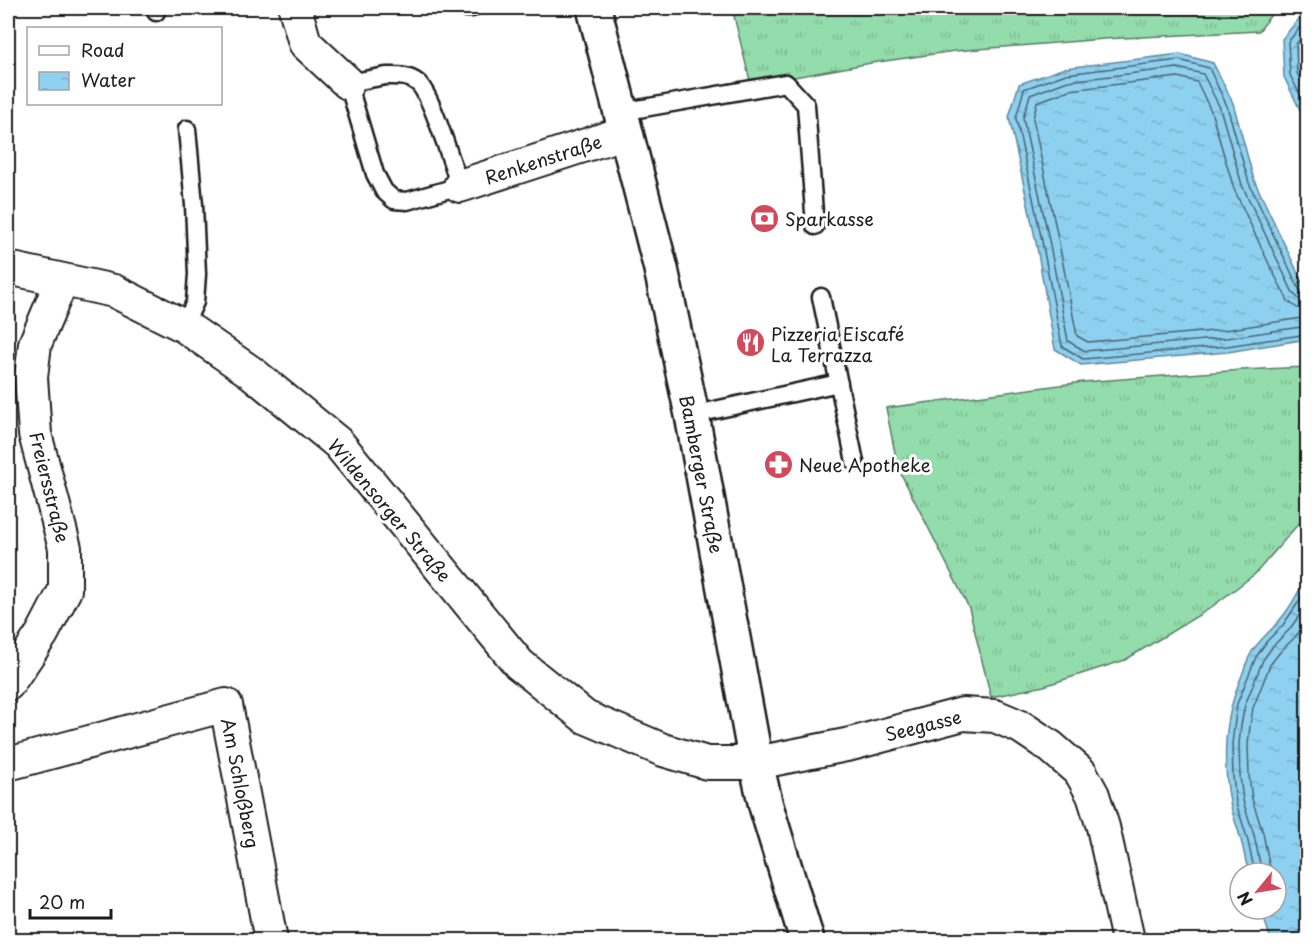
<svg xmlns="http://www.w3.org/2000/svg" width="1315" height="948" viewBox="0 0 1315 948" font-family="'Playpen Sans',sans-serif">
	<defs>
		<pattern id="grass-tufts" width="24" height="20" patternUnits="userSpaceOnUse" patternTransform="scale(1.5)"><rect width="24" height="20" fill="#93dcab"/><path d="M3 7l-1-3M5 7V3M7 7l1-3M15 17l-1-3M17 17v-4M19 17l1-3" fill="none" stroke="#7ebc93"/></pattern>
		<pattern id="water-ripples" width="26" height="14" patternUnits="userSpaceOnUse" patternTransform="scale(1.5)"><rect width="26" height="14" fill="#8ed0ef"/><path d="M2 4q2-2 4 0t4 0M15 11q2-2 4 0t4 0" fill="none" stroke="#7ab2cc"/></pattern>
	</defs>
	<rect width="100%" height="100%" fill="#fff"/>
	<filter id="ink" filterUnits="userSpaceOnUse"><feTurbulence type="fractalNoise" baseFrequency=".0167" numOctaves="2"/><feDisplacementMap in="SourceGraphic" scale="12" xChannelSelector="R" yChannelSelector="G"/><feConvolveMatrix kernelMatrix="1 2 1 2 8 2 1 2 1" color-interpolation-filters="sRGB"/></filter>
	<g filter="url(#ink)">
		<path fill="url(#grass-tufts)" stroke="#587c64" stroke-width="1.5" d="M732,8H1276L1259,31L1104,39L955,51L871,63L751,85Z
			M1307,367V514L1255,574L1209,609L1125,660L1044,686L991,697L969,608L898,468L886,408L1083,382L1242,370Z"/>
		<path fill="url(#water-ripples)" stroke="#60889b" stroke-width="1.5" d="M1307,9V124L1284,77L1282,39Z
			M1180,54L1213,63L1233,103L1254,180L1307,292V339L1228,352L1081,365L1055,349L1036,242L1009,117L1019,84L1065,68Z
			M1307,575V940H1271L1261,909H1276V873H1249C1245,861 1244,849 1240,837C1237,825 1232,814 1230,802C1222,757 1224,717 1242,675C1245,668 1247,660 1251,653C1258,641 1269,633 1278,622C1290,609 1299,591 1307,575Z"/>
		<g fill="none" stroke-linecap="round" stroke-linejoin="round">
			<path stroke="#4a6470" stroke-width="1.5" d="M1308,18L1288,42L1290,75L1308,110
				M1308,29L1296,44L1297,73L1308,94
				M1308,293L1303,292L1299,289L1249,183L1227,106L1209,68L1179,60L1066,74L1024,89L1016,118L1042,241L1062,346L1083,359L1227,346L1308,334
				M1308,300L1299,299L1293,293L1242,185L1220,108L1203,74L1178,68L1068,81L1030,95L1023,118L1049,240L1068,341L1085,351L1226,338L1308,326
				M1308,309L1297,308L1288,301L1269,264L1234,189L1211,111L1197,82L1178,77L1070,90L1037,102L1033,119L1058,238L1077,336L1088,342L1225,330L1308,317
				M1255,873L1247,837L1236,803L1233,776L1232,744L1237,704L1256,657L1267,641L1283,625L1308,588
				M1262,873L1254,835L1243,801L1240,776L1239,744L1241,725L1245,705L1263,660L1273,646L1289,630L1308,603
				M1271,873L1263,833L1252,799L1249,775L1248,745L1250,726L1253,708L1270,665L1280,652L1296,636L1308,620"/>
			<defs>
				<path id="service" d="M156,8V12
					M467,8H472
					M386,76C397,76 409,75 418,83C432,95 452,165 460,186L407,201L394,200L384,191L375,174L348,83Z
					M621,112L786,83L806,105L815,226
					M821,297L855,462
					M184,326L195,302L197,274L194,205L187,129
					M692,415L839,383"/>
				<path id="minor" d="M295,8L305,43L348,83
					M460,186L626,132
					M8,268L114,291L184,326L252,373L338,443L519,664L585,717L663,750L707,763H756L851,744L963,714L995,716L1021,727L1051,747L1081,773L1093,795L1103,827L1128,940
					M8,684L42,634L65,590V548L35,434L31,377L35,344L62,280
					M8,764L226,705L271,940"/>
				<path id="secondary" d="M594,8L661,269L692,415L756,763L766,806L807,940"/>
			</defs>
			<use href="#service" stroke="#1c1c1c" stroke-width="21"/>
			<use href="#minor" stroke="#1c1c1c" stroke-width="36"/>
			<use href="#secondary" stroke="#1c1c1c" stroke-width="38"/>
			<use href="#service" stroke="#fff" stroke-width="16"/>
			<use href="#minor" stroke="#fff" stroke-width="32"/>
			<use href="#secondary" stroke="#fff" stroke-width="33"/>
		</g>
	</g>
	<defs>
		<symbol id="bank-disc" viewBox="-11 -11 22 22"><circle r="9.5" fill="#d1495b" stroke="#fff"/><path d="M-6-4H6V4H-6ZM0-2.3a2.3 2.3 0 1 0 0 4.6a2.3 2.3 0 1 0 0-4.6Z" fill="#fff"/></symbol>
		<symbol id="restaurant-disc" viewBox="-11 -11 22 22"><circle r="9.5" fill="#d1495b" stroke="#fff"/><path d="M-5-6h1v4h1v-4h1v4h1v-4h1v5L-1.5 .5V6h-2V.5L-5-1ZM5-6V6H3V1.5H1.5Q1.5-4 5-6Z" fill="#fff"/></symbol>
		<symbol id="pharmacy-disc" viewBox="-11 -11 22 22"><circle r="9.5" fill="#d1495b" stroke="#fff"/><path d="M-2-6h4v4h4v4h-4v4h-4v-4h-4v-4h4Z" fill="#fff"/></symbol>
	</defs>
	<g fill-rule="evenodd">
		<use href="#bank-disc" x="748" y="202" width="33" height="33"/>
		<use href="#restaurant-disc" x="734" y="326" width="33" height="33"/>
		<use href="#pharmacy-disc" x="762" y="448" width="33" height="33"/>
	</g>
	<g text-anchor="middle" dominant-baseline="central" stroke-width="6" stroke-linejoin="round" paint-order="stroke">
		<g font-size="18" fill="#1c1c1c" stroke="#fff">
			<text transform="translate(543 159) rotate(-18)">Renkenstraße</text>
			<text transform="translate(702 474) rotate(79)">Bamberger Straße</text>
			<text transform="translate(50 487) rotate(76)">Freiersstraße</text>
			<text transform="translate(390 510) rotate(50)">Wildensorger Straße</text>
			<text transform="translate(923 725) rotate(-14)">Seegasse</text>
			<text transform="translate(241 783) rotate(79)">Am Schloßberg</text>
		</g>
		<g font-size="18" fill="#1c1c1c" stroke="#fff" text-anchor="start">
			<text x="785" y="218">Sparkasse</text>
			<text x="771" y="333">Pizzeria Eiscafé<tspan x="771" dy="21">La Terrazza</tspan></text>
			<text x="799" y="464">Neue Apotheke</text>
		</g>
	</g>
	<rect width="1315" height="948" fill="none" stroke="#fff" stroke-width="30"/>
	<rect x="15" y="15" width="1285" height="918" fill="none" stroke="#1c1c1c" stroke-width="2" filter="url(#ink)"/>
	<rect x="27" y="27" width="195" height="78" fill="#ffffff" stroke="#a4a4a4" stroke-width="1.5"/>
	<rect x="39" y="46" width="30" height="9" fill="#ffffff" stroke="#a4a4a4" stroke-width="1.5"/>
	<text x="81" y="57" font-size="18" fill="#1c1c1c">Road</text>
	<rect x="39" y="72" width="30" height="18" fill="url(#water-ripples)" stroke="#a4a4a4" stroke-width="1.5"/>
	<text x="81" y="87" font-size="18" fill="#1c1c1c">Water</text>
	<g transform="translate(1258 891) rotate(240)"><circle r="28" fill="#ffffff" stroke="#a4a4a4" stroke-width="1.5"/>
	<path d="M0-4.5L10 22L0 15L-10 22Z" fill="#d1495b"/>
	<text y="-9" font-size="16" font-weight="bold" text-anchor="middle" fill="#1c1c1c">N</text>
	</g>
	<path d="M30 909v9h81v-9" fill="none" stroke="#1c1c1c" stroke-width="3"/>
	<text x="39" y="909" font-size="18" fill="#1c1c1c" stroke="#ffffff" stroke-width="4.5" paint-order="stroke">20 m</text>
</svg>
